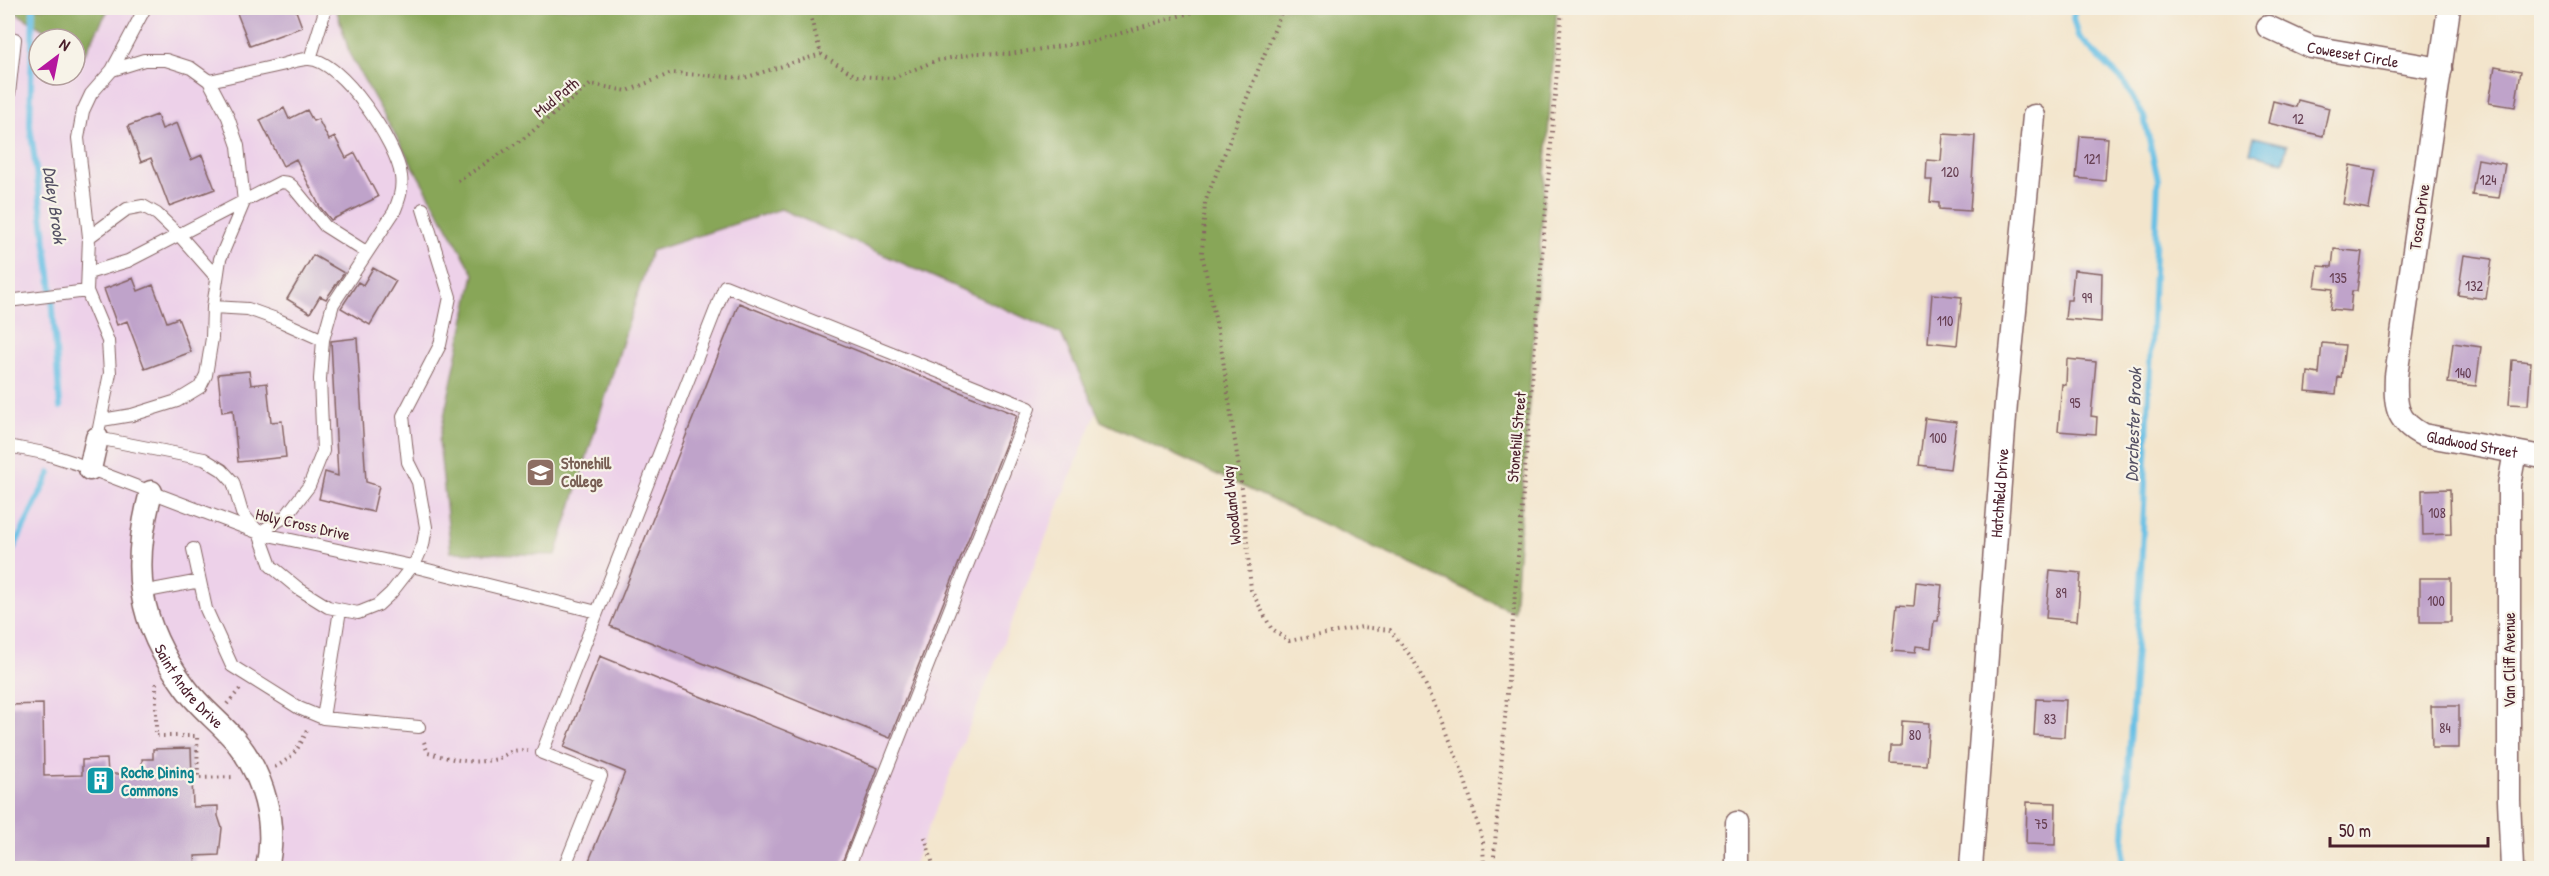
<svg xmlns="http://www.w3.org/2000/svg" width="2549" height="876" viewBox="0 0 2549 876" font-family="'Patrick Hand',sans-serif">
	<rect width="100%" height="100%" fill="#f7f3e8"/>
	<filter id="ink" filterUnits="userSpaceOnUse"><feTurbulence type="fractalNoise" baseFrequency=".0167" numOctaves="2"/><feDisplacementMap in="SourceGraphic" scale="12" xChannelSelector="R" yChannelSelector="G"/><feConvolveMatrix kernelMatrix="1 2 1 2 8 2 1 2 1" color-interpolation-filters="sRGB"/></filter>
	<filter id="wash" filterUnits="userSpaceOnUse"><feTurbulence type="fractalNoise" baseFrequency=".008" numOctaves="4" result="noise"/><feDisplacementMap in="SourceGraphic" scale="24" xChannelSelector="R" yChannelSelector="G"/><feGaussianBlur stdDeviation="1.35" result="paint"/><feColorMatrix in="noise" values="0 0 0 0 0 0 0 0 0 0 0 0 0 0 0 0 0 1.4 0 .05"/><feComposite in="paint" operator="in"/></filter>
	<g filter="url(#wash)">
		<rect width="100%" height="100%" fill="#f3e5cc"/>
		<path fill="#edd1e9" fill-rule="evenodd" d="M8,8H1260L912,868H8ZM39,39H75V75H39Z"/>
		<path fill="#88a659" stroke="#696242" stroke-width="1.5" d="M8,8H109L84,55L75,49V39H59Z
			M336,8H1557L1514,612L1101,421L1061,334L781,209L651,251L556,555L451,552L439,441L474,274L350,55Z"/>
		<path fill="#68c0e5" stroke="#597088" stroke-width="1.5" d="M2254,137L2287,145L2283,161L2250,153Z"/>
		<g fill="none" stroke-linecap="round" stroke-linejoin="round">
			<path stroke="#68c0e5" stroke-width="6" d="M33,8L30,126L51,282L60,407
				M2075,8L2073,19L2078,36L2123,81L2144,117L2158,180L2142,553L2122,868
				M8,560L50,473"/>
		</g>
		<g id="blocks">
			<path fill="#bfa3ca" d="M235,8H295L302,27L250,46Z
				M2495,66L2521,71L2515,107L2489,103Z
				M2298,100L2329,108L2323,136L2268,123L2273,101L2296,107Z
				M284,108L289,119L307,110L313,121L318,119L329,140L335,137L346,158L355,153L378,197L331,220L320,207L296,159L283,166L260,120Z
				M157,115L162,129L177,123L191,160L202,155L215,189L169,206L151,158L141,162L128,126Z
				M1943,134L1975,136L1970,211L1939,209V203L1930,202L1932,180H1926L1927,160L1941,161Z
				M2080,136L2108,138L2105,181L2076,178Z
				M2478,159L2505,164L2499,198L2472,195Z
				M2350,165L2376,170L2369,209L2343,204Z
				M2334,249L2362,252L2357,291H2352L2350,311L2330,309L2333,289L2315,287L2318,266L2332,267Z
				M313,255L344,273L326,299L320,296L310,313L287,299Z
				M2464,255L2492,259L2486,299L2458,295Z
				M373,268L396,281L370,325L341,308L358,282L363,285Z
				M2074,270L2102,273L2101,322L2065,319L2067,300H2071Z
				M133,278L138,291L153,285L167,322L178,318L191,352L145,369L127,321L117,325L104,289Z
				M1932,294L1962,297L1957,345L1928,342Z
				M739,303L1017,415L890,738L610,626Z
				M357,338L366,482L379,486L373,512L319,499L325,472L338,476L331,341Z
				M2322,343L2345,345L2341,378L2338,377L2336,394L2306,391L2308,372L2319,374Z
				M2453,343L2481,347L2476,386L2448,383Z
				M2067,359L2096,362L2091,416L2097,417L2096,434L2058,431L2062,384L2066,385Z
				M2512,360L2531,362L2528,405L2509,404Z
				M249,371L251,385L267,383L271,422L282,421L286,457L238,462L233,410L222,412L218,374Z
				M1925,418L1956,422L1950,469L1919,465Z
				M2450,489L2451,534L2423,535L2422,490Z
				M2050,570L2081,573L2077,621L2046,618Z
				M2420,578H2451V622H2420Z
				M1916,582L1942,585L1938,621H1934L1931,648L1916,646L1915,653L1892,651L1897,605L1914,606Z
				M600,656L878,768L840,868H586L625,772L564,747Z
				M2036,699L2066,700L2064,737L2034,735Z
				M43,704L44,776L82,775V760L107,759L108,774H143L142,759H153V749L191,748L193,807L218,806V816L222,828L219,855L195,856L196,868H8V705Z
				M2431,706H2459V748H2432Z
				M1902,721L1929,723L1926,765L1890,763L1891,746H1901Z
				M2027,802L2056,803L2055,845L2026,844Z"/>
		</g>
	</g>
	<g filter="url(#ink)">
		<use href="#blocks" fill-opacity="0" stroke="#856463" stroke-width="1.5"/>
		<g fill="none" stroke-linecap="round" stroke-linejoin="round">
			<defs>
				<path id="lane" d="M145,8L112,70L91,94L83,111L78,138L89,237L87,291L108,341L110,373L97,438L204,459L222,470L233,482L242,513L259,533L271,566L299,589L328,607L358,613L378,605L391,593L416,561L423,545L426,527L418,482L408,462L403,416L440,345L450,297L423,209
					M8,38L15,39L8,103
					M310,59L324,14L323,8
					M209,81C233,76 257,70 281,65C289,63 299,59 308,59C341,58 398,146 401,176C403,189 399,200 394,212L333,304L323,340
					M89,237L127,209L143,206L157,214L180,236L217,278
					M88,273L128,261L281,182L288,183L293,187L325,226L366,252
					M8,301L87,291
					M213,307L248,309L276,319L323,340L320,379L323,451L309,486L286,516L259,533
					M102,420L132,415L177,401L200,387L206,375L212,338L213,307L220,259L244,202L238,146L228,117L209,81L191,68L166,60H144L112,70
					M8,446L44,453L75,463L259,533L412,566L597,612
					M193,549L206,609L232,666L299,708L323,718L419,727
					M142,592L200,581
					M323,718L340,610
					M564,868L601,776L542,753L725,286L1029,408L848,868"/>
				<g id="street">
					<path id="s1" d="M2449,8L2396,376C2395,404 2395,421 2423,435L2542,457"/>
					<path id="s2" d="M2268,27L2311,47L2441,69"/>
					<path d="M90,469L97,438"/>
					<path id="s3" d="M151,492C131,568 137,622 185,687C199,707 219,721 235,740C264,775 277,824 267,868"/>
					<path d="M1737,823V868"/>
					<path id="s4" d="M1971,868L2006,403L2034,116"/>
					<path d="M2512,868L2509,800V485L2515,452"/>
				</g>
			</defs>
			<use href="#lane" stroke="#856463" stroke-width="14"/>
			<use href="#street" stroke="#856463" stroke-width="25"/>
			<path stroke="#856463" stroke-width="4" stroke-dasharray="1.5 4.5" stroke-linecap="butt" d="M808,8L821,54L856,76L893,78L935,61L977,53L1009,54L1094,41L1206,8
				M1283,8L1205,202L1202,253L1222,353L1243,496L1251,590L1271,628L1289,641L1362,627L1390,630L1413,659L1439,712L1464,777L1483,842L1484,868
				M458,181L523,139L591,84L627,91L672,73L744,78L821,54
				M156,683V736H197L198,778L235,777
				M227,704L240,689
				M424,742L428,753C453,759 467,764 493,760C510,756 506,748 528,751
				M275,767C293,758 300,747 308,728
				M925,837L934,868
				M1493,868L1562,8"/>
			<use href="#lane" stroke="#fff" stroke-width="12"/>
			<use href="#street" stroke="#fff" stroke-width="22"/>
		</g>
	</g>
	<defs>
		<symbol id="university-square" viewBox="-11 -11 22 22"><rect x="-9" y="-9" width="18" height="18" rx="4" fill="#8d6e63" stroke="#f7f3e8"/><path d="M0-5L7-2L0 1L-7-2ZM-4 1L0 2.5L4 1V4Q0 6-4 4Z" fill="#fff"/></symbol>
		<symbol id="building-square" viewBox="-11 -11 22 22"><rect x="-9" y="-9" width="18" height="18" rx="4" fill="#0f9aa8" stroke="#f7f3e8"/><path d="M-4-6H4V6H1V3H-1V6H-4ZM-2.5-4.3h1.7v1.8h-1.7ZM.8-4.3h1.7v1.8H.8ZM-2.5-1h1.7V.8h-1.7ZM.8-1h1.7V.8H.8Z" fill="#fff"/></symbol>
	</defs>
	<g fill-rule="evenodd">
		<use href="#university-square" x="524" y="456" width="33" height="33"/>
		<use href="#building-square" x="84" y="764" width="33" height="33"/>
	</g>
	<g text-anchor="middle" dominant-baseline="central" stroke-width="4.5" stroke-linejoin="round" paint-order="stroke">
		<g font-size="14" fill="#674053">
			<text x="2298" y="118">12</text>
			<text x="2092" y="158">121</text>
			<text x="1950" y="171">120</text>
			<text x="2488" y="179">124</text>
			<text x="2338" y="277">135</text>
			<text x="2474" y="285">132</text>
			<text x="2087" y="297">99</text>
			<text x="1945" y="320">110</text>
			<text x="2463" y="372">140</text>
			<text x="2075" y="402">95</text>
			<text x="1938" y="437">100</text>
			<text x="2437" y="512">108</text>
			<text x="2061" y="592">89</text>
			<text x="2436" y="600">100</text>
			<text x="2050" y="718">83</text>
			<text x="2445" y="727">84</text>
			<text x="1915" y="734">80</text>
			<text x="2041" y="823">75</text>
		</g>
		<g font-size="16" fill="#4a1f2b" stroke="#f7f3e8">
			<text stroke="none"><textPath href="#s2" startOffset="90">Coweeset Circle</textPath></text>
			<text transform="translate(556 97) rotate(-39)">Mud Path</text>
			<text transform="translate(2419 217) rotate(-82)">Tosca Drive</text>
			<text transform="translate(1516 437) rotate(-85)">Stonehill Street</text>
			<text stroke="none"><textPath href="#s1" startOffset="492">Gladwood Street</textPath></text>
			<text stroke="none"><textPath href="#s4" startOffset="376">Hatchfield Drive</textPath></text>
			<text transform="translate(1231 505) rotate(-96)">Woodland Way</text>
			<text transform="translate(303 524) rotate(13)">Holy Cross Drive</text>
			<text transform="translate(2509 660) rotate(-90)">Van Cliff Avenue</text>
			<text stroke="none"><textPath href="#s3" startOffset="208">Saint Andre Drive</textPath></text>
		</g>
		<g font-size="16" font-weight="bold" fill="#785e54" stroke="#f7f3e8" text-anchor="start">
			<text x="561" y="463">Stonehill<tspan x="561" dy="18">College</tspan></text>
		</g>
		<g font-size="16" font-weight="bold" fill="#0d838f" stroke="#f7f3e8" text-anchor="start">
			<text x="121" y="772">Roche Dining<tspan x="121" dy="18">Commons</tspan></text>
		</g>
		<g font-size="18" font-style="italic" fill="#534f63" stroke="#f7f3e8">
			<text transform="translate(55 205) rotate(82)">Daley Brook</text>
			<text transform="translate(2133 425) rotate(-88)">Dorchester Brook</text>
		</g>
	</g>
	<rect width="2549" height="876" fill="none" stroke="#f7f3e8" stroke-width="30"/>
	<g transform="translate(57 57) rotate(32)"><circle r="28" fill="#f7f3e8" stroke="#b29e9c" stroke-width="1.5"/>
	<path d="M0-4.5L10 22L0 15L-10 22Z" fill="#b5179e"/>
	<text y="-9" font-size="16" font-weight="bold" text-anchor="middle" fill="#4a1f2b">N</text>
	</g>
	<path d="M2330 837v9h158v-9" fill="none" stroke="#4a1f2b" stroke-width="3"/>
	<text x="2339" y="837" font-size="18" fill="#4a1f2b" stroke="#f7f3e8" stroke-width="4.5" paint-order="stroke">50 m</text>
</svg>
